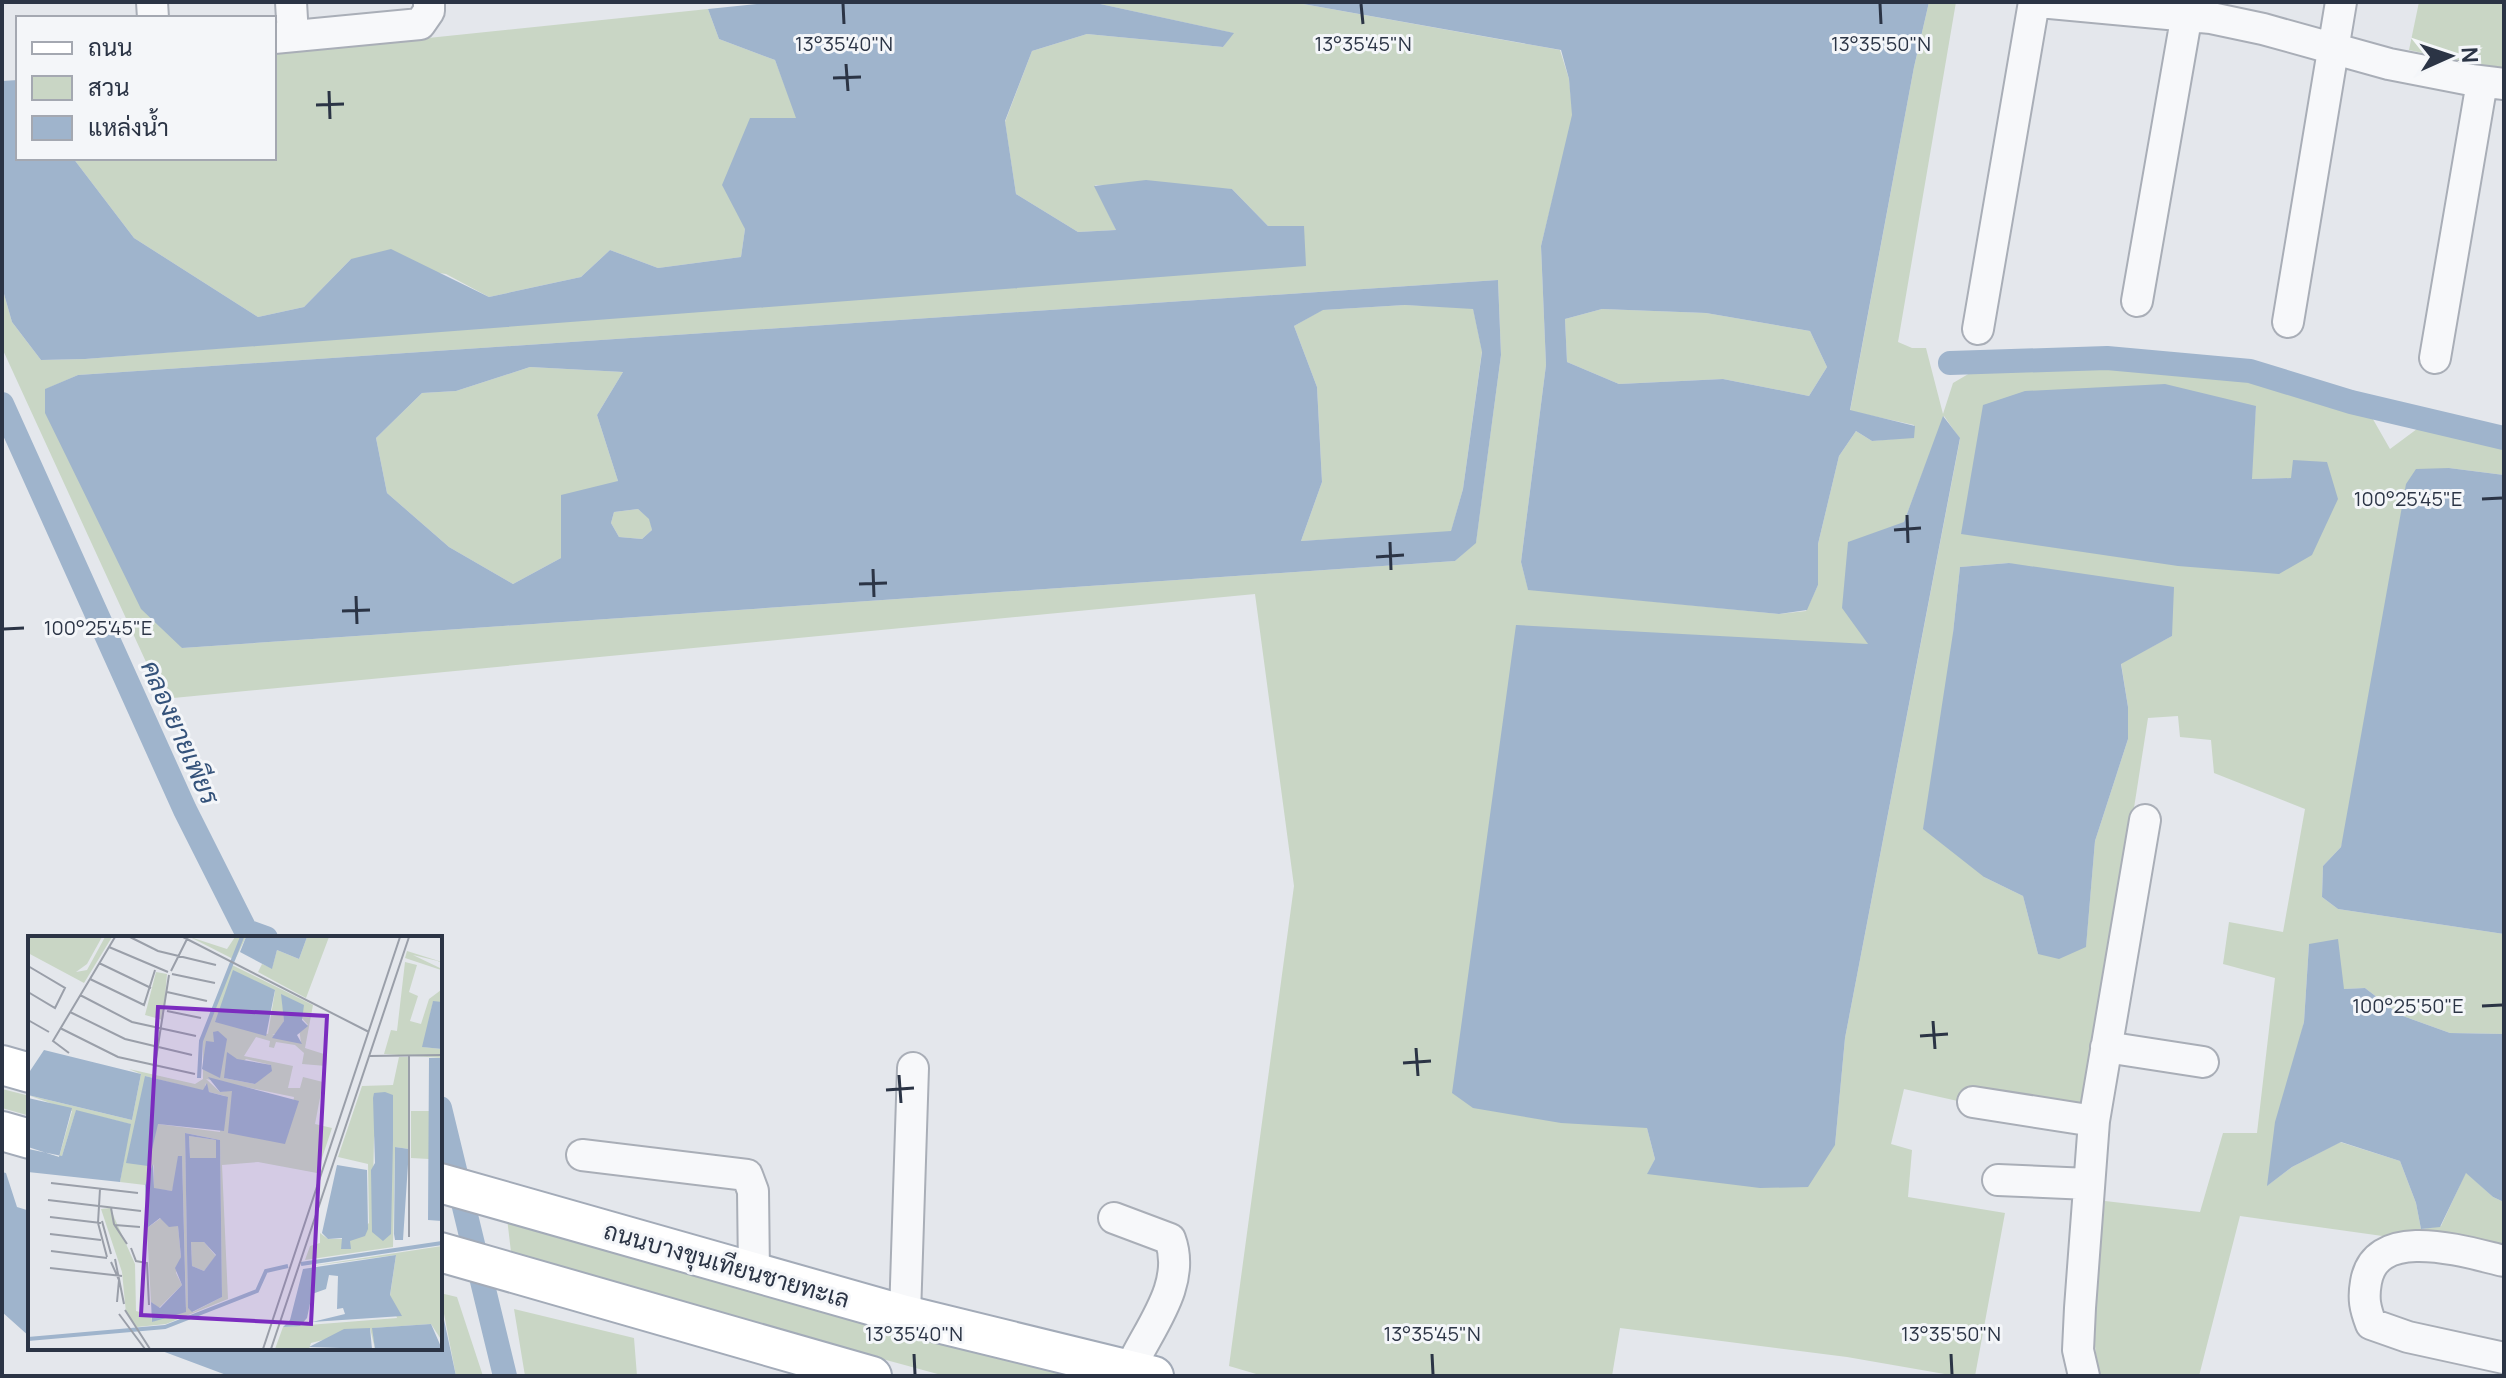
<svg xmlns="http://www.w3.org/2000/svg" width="2506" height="1378" viewBox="0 0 2506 1378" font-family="Manrope,Sarabun,sans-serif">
	<rect width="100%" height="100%" fill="#e4e7ec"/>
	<path fill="#c9d6c5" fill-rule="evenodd" d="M1091,2H1292L1560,50L1569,79L1573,116L1541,246L1546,365L1521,562L1528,589L1779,614L1806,611L1818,585V544L1839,456L1856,431L1872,441L1914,437V425L1850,411L1914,67L1929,2H1956L1898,342L1912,348H1926L1943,414L1953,383L1970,373L2114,365L2200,373L2280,386L2370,414L2390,449L2421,426L2504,446V475L2449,468L2341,847L2323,866L2322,897L2338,909L2504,934V1034L2450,1033L2400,1015L2365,988L2344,989L2309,944L2304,1022L2268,1185L2292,1167L2340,1142L2400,1161L2416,1203L2421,1229L2441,1226L2466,1172L2493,1197L2504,1202V1253L2240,1216L2199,1376H2099L2091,1317L2105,1201L2200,1212L2223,1133H2257L2275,978L2223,964L2229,922L2283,932L2305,809L2214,773L2211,740L2180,737L2178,716L2148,718L2084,1129L1904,1089L1891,1144L1912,1150L1908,1197L2005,1213L1975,1376H1956L1847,1357L1620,1328L1612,1376H1263L1229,1366L1294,886L1255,594L163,699L2,348V287L12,322L41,360L85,359L258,345L1268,226L1232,189L1095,185L1116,230L1078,232L1016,194L1005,122L1032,51L1087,34L1223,47L1233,33ZM1498,280L1501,355L1476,542L1455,561L182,648L46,389L78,375ZM2256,406L2251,479L2291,478L1961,534ZM1944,416L1960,439L1845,1038L1835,1145L1648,1173L1655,1159L1647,1128L1869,644L1904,522ZM2009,563L2172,636L2121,663L2128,707V739L2095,841L2086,946L2038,954L2023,896L1984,877L1953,633L1960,567Z
		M2419,2H2504V71L2409,50Z
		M708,9L719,39L775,60L797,118L745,229L741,257L658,268L610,250L581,277L489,297L446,274L351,259L304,307L258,317L134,238L73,158H274V54Z
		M1405,305L1473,308L1482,351L1463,489L1451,532L1301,541L1322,482L1317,387L1294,326L1322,310Z
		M1602,309L1706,313L1810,331L1827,367L1809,396L1723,379L1619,384L1567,362L1565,319Z
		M530,367L623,372L597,415L618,481L561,558L513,584L449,547L387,493L376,438L422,393L456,391Z
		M638,509L650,519L652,530L642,539L619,537L611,523L614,512Z
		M2,1089L30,1096V1116L2,1108Z
		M507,1218L1087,1376H945L743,1321L511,1252Z
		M440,1293L457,1297L483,1376H456Z
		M514,1309L634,1338L637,1376H525Z"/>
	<path fill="#9fb4cc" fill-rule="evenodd" d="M776,2H1091L1234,33L1223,47L1087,34L1032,51L1005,121L1016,194L1078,232L1116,230L1094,186L1146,180L1232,189L1268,226H1304L1306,266L85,359L41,360L12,322L2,287V81L18,80V158H73L134,238L258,317L304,307L351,259L391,249L489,297L581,277L610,250L658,268L741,257L745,229L722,185L750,118H796L775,60L719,39L708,9Z
		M1292,2H1929L1914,67L1850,410L1915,426L1914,438L1872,441L1856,431L1839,456L1818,544V585L1807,610L1779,614L1528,590L1521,562L1546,365L1541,246L1572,115L1569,79L1561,50ZM1602,309L1706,313L1810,331L1827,367L1809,396L1723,379L1619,384L1567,362L1565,319Z
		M1498,280L1501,355L1476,543L1455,561L182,648L141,609L45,413V389L78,375ZM1405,305L1473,309L1482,352L1463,489L1451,531L1301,541L1322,482L1317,387L1294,326L1323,310ZM530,367L623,372L597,415L618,481L561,495V558L513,584L449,547L387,493L376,438L422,393L456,391ZM638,509L649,519L652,530L642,539L619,537L611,523L614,512Z
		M2165,384L2256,406L2252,479L2291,478L2293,460L2327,462L2338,499L2312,555L2279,574L2178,566L1961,534L1983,405L2025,391Z
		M1943,416L1960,438L1845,1038L1835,1145L1808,1187L1760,1188L1647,1174L1655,1159L1647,1128L1561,1123L1473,1108L1452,1093L1516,625L1868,644L1842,608L1848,542L1904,522Z
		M2449,468L2504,475V934L2338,909L2322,897L2323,866L2341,847L2406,484L2416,469Z
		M2009,563L2174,587L2172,636L2121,664L2128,707V739L2095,841L2086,947L2059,959L2038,954L2023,896L1984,877L1923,829L1953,633L1960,567Z
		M2338,939L2344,989L2365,988L2400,1015L2450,1033L2504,1034V1202L2493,1197L2466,1173L2440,1227L2421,1229L2416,1203L2400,1161L2341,1142L2292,1167L2267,1186L2275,1122L2304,1022L2309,944Z
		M2,1172L6,1173L17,1207L30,1211V1337L2,1312Z
		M440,1301L456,1376H229L154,1348H440Z"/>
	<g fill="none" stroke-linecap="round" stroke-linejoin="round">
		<path stroke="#9fb4cc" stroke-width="24" d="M1950,363L2107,358L2250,371L2351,402L2504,438
			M2,404L185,810L246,931L266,938
			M440,1108L505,1376"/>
		<defs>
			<path id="minor" d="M152,2L153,18
				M291,2L293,36
				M2039,2L2211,18L2263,29L2389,64L2471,80L2504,84
				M274,38L420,24L429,11V2
				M2137,301L2189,2
				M2288,322L2341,2
				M1978,329L2034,2
				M2435,358L2482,82
				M2106,1047L2203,1062
				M1973,1102L2094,1121L2080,1308L2078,1350L2084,1376
				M2094,1121L2145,820
				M582,1155L747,1175L753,1191L754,1273
				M1998,1180L2089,1184
				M1114,1218L1170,1239C1187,1285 1148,1329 1130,1369
				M2504,1261C2465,1252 2376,1223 2366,1282C2363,1299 2365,1308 2371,1324L2408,1337L2504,1358
				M905,1315L913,1068"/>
			<path id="major" d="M2,1065L30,1073
				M2,1131L30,1139
				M440,1183L905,1315L1154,1376
				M440,1252L872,1376"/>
		</defs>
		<use href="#minor" stroke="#a9aeb7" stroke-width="34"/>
		<use href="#major" stroke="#a3abb8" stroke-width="42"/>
		<use href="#minor" stroke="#f7f8fa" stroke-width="30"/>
		<use href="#major" stroke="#fff" stroke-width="38"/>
	</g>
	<path fill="none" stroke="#2b3445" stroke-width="3" d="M843,4L844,24M1361,4L1363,24M1880,4L1881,24M846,64L848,91M833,78L861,77M329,91L330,119M316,105L344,104M2482,499L2502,498M1907,515L1908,543M1894,530L1921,528M1390,542L1391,570M1376,557L1404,555M873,569L874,597M859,584L887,583M356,596L357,624M342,611L370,610M4,629L24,628M2482,1006L2502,1005M1933,1021L1935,1049M1920,1036L1948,1034M1416,1048L1418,1076M1403,1063L1431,1061M899,1075L901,1103M886,1090L914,1088M914,1354L915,1374M1432,1354L1433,1374M1951,1354L1952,1374"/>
	<g text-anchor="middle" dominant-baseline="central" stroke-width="6" stroke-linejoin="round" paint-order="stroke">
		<g font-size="24" fill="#2b3445" stroke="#f4f6f9">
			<text transform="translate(727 1264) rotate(16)">ถนนบางขุนเทียนชายทะเล</text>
		</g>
		<g font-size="26" font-style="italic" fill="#34527a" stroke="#f4f6f9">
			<text transform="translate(181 732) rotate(66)">คลองยายเพียร</text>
		</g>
	</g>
	<g transform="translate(28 936)">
		<rect width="414" height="414" fill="#e4e7ec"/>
		<path d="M74,1L59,28L48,36L59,34L77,1H84L56,47L0,17L1,1ZM162,1L199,13L207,1H218L207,24ZM279,1H301L278,62L230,36L234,28L244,32L249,14L271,23ZM379,15L414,26L385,19L414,33V66H405L395,111L414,113V122L356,118L363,94L369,95L377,26L389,29L381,56L390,60L382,85L393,88L401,63L413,54V34L377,22ZM204,29L285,69L277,112L299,119L298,130L274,128L276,117L267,109L248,106L246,112L241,111L242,105L228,101L216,120L265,130L260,152H272L275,141L295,146L287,188L304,192L289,237L230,226L194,229L200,363L138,388L109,391L98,377L94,336L73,273L82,272L107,328L108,375L123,379L124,386L158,371L154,220L144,255L126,253V228L117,249L92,246L102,188L48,175L34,220L28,223L0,213L31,221L44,175L0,159L104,184L113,138L101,133L167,148L175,143V102ZM247,55L240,98L187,85ZM254,59L280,89L271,92L273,107L244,98H250L256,85ZM218,123L243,129L227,148L196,142ZM117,140L176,155L178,147L181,156L197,160L192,196L130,188ZM178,143L266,161L261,195L204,154L192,156ZM157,197L192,204L194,361L165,376L160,372ZM128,36L139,38L135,84L117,79ZM371,121H380L381,213L367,211L365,311L277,324L282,310L292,307V297L300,303H316L313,313L341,287L340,228L310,221L334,150L365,149ZM365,160V204L344,296L346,202ZM383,175H401V223L383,222ZM161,200L188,204V223L162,222ZM133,282L150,290L153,321L148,337L154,349L131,372L123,366L119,292ZM163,305L176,306L188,320L176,335L164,330ZM414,310V405L403,388L345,392L347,413L342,392L283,407L281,413H247L255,391L369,382L362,360L368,319L276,331Z" fill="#c9d6c5" fill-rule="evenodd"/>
		<path d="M218,1H279L271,23L249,14L244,33L212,16ZM205,34L247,54L238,100L187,86ZM253,58L276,69L274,84L280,90L269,99L274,108L244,102L256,85ZM405,65L414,66V113L394,111ZM190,95L199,103L192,142L174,133L178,105L186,106L185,96ZM16,114L113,138L104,184L0,159V138ZM199,116L209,123L243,129L244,135L227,148L196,142ZM401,122H414V285L400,284ZM117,140L175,154L179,147L181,156L200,161L196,195L130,188L120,230L98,227ZM180,141L271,165L257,208L200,197L204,155L192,156ZM357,156L365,159V204L363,298L355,305L344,296L343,234L347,227L345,162L346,157ZM0,162L44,172L31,221L0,211ZM48,174L103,188L92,246L0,236V213L34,220ZM157,197L192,204L194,361L164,376L160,372ZM161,200L188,204V222H162ZM163,306H176L188,319L176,335L164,330ZM367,211L381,213L375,304H367L366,298ZM150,220H154L158,376L124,386L123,366L132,372L154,349L147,332L153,321L150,290L141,291L132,282L119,292L117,249L125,228L126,252L144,255ZM309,229L339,234L340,293L337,300L322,305L323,313H313L314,302L300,303L294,297ZM368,319L362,359L374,380L284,386L317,378L315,372L309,373L310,340L301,339L298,353L284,358L279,382L272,390L255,391L262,384L275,333ZM403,388L414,413H347L344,392ZM342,392L344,413L281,411L316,393Z" fill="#9fb4cc" fill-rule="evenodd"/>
		<path fill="none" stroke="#9fb4cc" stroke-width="4" d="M171,142L173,105L214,1M273,328L414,307M0,403L137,391L229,355L238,335L260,330"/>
		<path fill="none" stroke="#9a9fa9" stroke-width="2" d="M102,1L130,15L188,29M155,1L341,96M81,11L140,36M71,27L123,52M0,30L37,52L27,72L0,56M143,35L159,3M144,38L187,47M62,43L116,69L127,34M139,56L179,65M52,59L104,86L168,100M139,75L173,82M42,76L97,103L164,119M0,84L21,96M32,92L90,121L167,138M41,117L25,105L87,1M381,119V301M342,120L414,119M127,129L141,39M23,247L110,257M72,253L70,287L79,321M20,264L113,275M83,272L86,288L99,308M22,281L73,287M74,285L83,318M87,289L112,291M22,298L73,304M103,312L108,325L119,327L121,369M23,315L79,322M87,323L96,368M83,326L91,344L89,366M22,332L94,340M97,374L122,413M91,378L117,413M235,413L372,1M243,413L381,1"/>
		<path fill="#7b2cbf" fill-opacity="0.15" stroke="#7b2cbf" stroke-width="4" d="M130,71L299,80L283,388L113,379Z"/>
		<rect width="414" height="414" fill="none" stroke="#2b3445" stroke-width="4"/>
	</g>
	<g font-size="20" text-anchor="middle" fill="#2b3445" stroke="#f4f6f9" stroke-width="6" stroke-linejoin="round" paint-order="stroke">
		<text x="844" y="51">13°35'40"N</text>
		<text x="1363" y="51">13°35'45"N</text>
		<text x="1881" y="51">13°35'50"N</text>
		<text x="2408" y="506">100°25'45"E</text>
		<text x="98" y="635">100°25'45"E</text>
		<text x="2408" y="1013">100°25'50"E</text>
		<text x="914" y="1341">13°35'40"N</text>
		<text x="1432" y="1341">13°35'45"N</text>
		<text x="1951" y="1341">13°35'50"N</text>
	</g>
	<rect width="2506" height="1378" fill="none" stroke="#2b3445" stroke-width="8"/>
	<rect x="16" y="16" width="260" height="144" fill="#f4f6f9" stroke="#a4a8b1" stroke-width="2"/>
	<rect x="32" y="42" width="40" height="12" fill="#ffffff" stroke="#a4a8b1" stroke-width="2"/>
	<text x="88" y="56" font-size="24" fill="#2b3445">ถนน</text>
	<rect x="32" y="76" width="40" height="24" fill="#c9d6c5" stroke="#a4a8b1" stroke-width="2"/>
	<text x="88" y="96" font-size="24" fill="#2b3445">สวน</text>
	<rect x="32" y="116" width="40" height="24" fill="#9fb4cc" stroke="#a4a8b1" stroke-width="2"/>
	<text x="88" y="136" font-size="24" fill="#2b3445">แหล่งน้ำ</text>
	<g transform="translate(2450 56) rotate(87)" stroke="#f4f6f9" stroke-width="6" paint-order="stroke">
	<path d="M0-6L14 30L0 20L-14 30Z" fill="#2b3445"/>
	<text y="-12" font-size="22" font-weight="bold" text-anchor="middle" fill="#2b3445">N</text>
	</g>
</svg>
